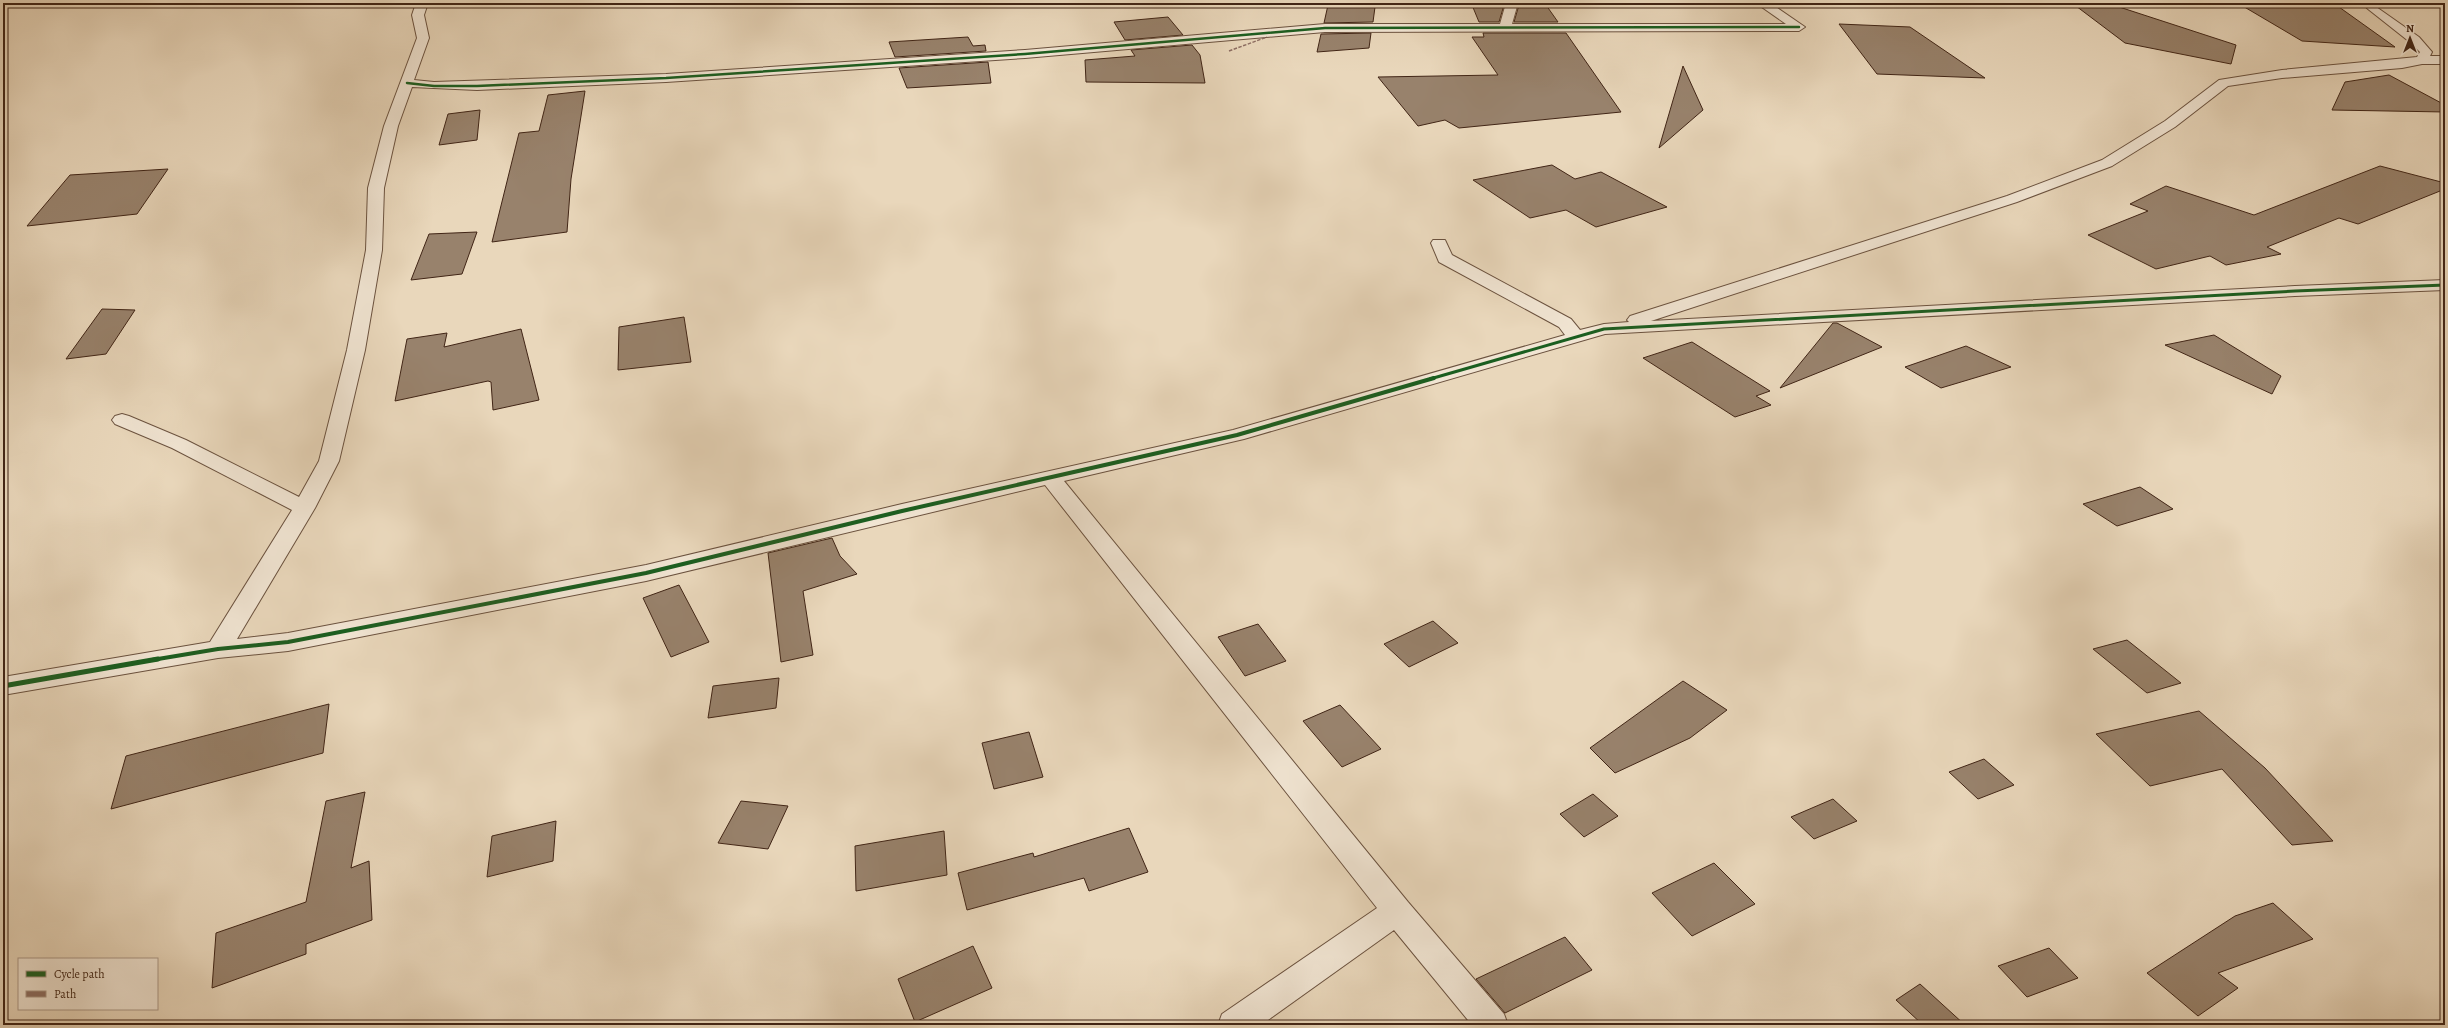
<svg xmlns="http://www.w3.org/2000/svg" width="2448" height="1028" viewBox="0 0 2448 1028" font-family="Alegreya,serif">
	<rect width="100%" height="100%" fill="#e9d7bb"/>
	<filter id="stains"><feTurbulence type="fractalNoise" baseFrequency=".005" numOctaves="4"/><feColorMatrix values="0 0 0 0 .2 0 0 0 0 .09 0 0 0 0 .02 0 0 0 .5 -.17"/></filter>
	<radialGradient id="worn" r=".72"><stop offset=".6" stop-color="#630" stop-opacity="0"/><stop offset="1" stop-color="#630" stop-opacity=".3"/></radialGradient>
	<path fill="#98826c" stroke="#412516" d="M2072,3H2107L2236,45L2231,64L2125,43Z
		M1328,5L1375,7L1373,22L1324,23Z
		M1472,5H1504L1499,22H1479Z
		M1519,5H1546L1558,22H1514Z
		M2241,5L2339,7L2395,47L2302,41Z
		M1168,17L1183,35L1125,40L1114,22Z
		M1839,24L1910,27L1985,78L1877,74Z
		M1371,33L1369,48L1317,52L1321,34Z
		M1483,33H1566L1621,112L1459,128L1445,120L1418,126L1378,77L1498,75L1472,37H1484Z
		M968,37L973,46L985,45L986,51L895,57L889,42Z
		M1192,45L1200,55L1205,83L1086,82L1085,60L1135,56L1131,50Z
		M988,62L991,83L907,88L899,68Z
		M1683,66L1703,110L1659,148Z
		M2389,75L2445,105V112L2332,110L2345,82Z
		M585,91L571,179L567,232L492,242L519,133L539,131L548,95Z
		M480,110L477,140L439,145L448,114Z
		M1552,165L1575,179L1601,172L1667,207L1596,227L1566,210L1530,218L1473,180Z
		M2380,166L2445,183V189L2358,224L2339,218L2267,247L2281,254L2226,265L2210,256L2156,269L2088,235L2148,211L2130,204L2166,186L2254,215Z
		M168,169L137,214L27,226L70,175Z
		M477,232L462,274L411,280L429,234Z
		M102,309L135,310L106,354L66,359Z
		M684,317L691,362L618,370L619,327Z
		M1833,323H1837L1882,347L1780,388Z
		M521,329L539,400L493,410L491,382L488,381L395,401L407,339L447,333L444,347Z
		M2214,335L2281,376L2272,394L2165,345Z
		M1692,342L1770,391L1756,396L1771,405L1735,417L1643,358Z
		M1966,346L2011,367L1941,388L1905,367Z
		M2140,487L2173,509L2117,526L2083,504Z
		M832,538L840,556L857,574L803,591L813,655L781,662L768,553Z
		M679,585L709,642L671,657L643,598Z
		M1433,621L1458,643L1409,667L1384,644Z
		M1258,624L1286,661L1245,676L1218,637Z
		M2127,640L2181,683L2147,693L2093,649Z
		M779,678L776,708L708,718L713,686Z
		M1683,681L1727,710L1690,738L1615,773L1590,748Z
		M329,704L323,753L111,809L126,756Z
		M1340,705L1381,749L1342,767L1303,721Z
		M2199,711L2265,768L2333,841L2292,845L2222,769L2150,786L2096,734Z
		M1029,732L1043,777L994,789L982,743Z
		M1984,759L2014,785L1978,799L1949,772Z
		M365,792L351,868L369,861L372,920L306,944V954L212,988L216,933L306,902L326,801Z
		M1593,794L1618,816L1584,837L1560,814Z
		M1833,799L1857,821L1814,839L1791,817Z
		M741,801L788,806L768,849L718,843Z
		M556,821L553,861L487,877L492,836Z
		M1129,828L1148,872L1089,891L1084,878L967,910L958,873L1033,853L1034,857Z
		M944,831L947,875L856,891L855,846Z
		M1714,863L1755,904L1692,936L1652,893Z
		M2273,903L2313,939L2218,973L2238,988L2198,1016L2147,973L2235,916Z
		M1565,937L1592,970L1505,1013L1476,979Z
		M973,946L992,988L915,1022L898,979Z
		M2049,948L2078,978L2027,997L1998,966Z
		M1920,984L1965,1025H1923L1896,1000Z"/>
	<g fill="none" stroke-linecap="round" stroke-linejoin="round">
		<defs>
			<path id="street" d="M416,3H428L424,15L429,38L414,80L434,82L666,74L1025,50L1325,24H1500L1506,3H1518L1512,24H1786L1756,3H1770L1805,27L1799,31L1325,32L1025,58L666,82L477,90L412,87L398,126L384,188L382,250L365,350L339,461L315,508L237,639L288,633L646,565L902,504L1233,430L1565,335L1559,327L1439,262L1431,243L1433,240H1445L1452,255L1571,319L1580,330L1604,324L1629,322L1627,320L1630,316L2007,196L2102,160L2165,121L2219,80L2282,70L2417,57L2420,52L2411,43L2368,9L2366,7L2372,4L2419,37L2432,52L2430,56H2445V64H2422L2402,68L2282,78L2228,86L2175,127L2112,166L2017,202L1651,321L2295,286L2445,280V290L2295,296L1605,334L1244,439L1064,481L1408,902L1504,1014L1508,1025H1472L1394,930L1261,1025H1218L1222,1014L1377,908L1045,485L646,581L288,651L218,658L3,695V677L210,642L292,510L172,448L115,424L112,420L115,416L122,414L129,416L186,440L299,497L319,461L347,350L366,250L368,188L384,126L417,38L412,15Z"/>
		</defs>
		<use href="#street" stroke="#6b523f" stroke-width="2"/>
		<use href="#street" fill="#f1e5d3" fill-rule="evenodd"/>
		<path stroke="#8d6e63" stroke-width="1.5" stroke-dasharray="3.5 1.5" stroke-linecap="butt" d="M1229,51L1267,37"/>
		<defs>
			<path id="cycleway-far3" d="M407,83L434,86H477L666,78L1025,54L1325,28L1799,27"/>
			<path id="cycleway-far2" d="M1430,379L1604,329L2295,291L2445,285"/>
			<path id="cycleway-far1" d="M152,660L218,649L288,642L646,573L902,511L1237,435L1434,378"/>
			<path id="cycleway" d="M3,686L158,659"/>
		</defs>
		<use href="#cycleway-far3" stroke="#f1e5d3" stroke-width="4"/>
		<use href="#cycleway-far2" stroke="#f1e5d3" stroke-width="5"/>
		<use href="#cycleway-far1" stroke="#f1e5d3" stroke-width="6"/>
		<use href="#cycleway" stroke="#f1e5d3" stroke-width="8"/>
		<use href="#cycleway-far3" stroke="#1b5e20" stroke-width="2.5"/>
		<use href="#cycleway-far2" stroke="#1b5e20" stroke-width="3"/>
		<use href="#cycleway-far1" stroke="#1b5e20" stroke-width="4"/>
		<use href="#cycleway" stroke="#1b5e20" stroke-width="5"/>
	</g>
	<rect width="2448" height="1028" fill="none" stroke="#e9d7bb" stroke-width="16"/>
	<rect x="4" y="4" width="2440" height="1020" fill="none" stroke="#412516" stroke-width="2"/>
	<rect x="8" y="8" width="2432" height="1012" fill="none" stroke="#412516"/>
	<rect x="18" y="958" width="140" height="52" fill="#f1e5d3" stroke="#ab9887"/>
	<rect x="26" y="971" width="20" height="6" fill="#1b5e20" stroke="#ab9887"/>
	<text x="54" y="978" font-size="12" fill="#412516">Cycle path</text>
	<rect x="26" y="991" width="20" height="6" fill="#8d6e63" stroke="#ab9887"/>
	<text x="54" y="998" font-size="12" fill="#412516">Path</text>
	<g transform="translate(2410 38)" stroke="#f1e5d3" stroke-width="3" paint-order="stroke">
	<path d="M0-3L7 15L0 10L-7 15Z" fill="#412516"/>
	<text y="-6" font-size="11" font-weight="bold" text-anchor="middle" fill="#412516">N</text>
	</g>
	<rect width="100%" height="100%" filter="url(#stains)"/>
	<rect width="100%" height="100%" fill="url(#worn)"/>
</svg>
